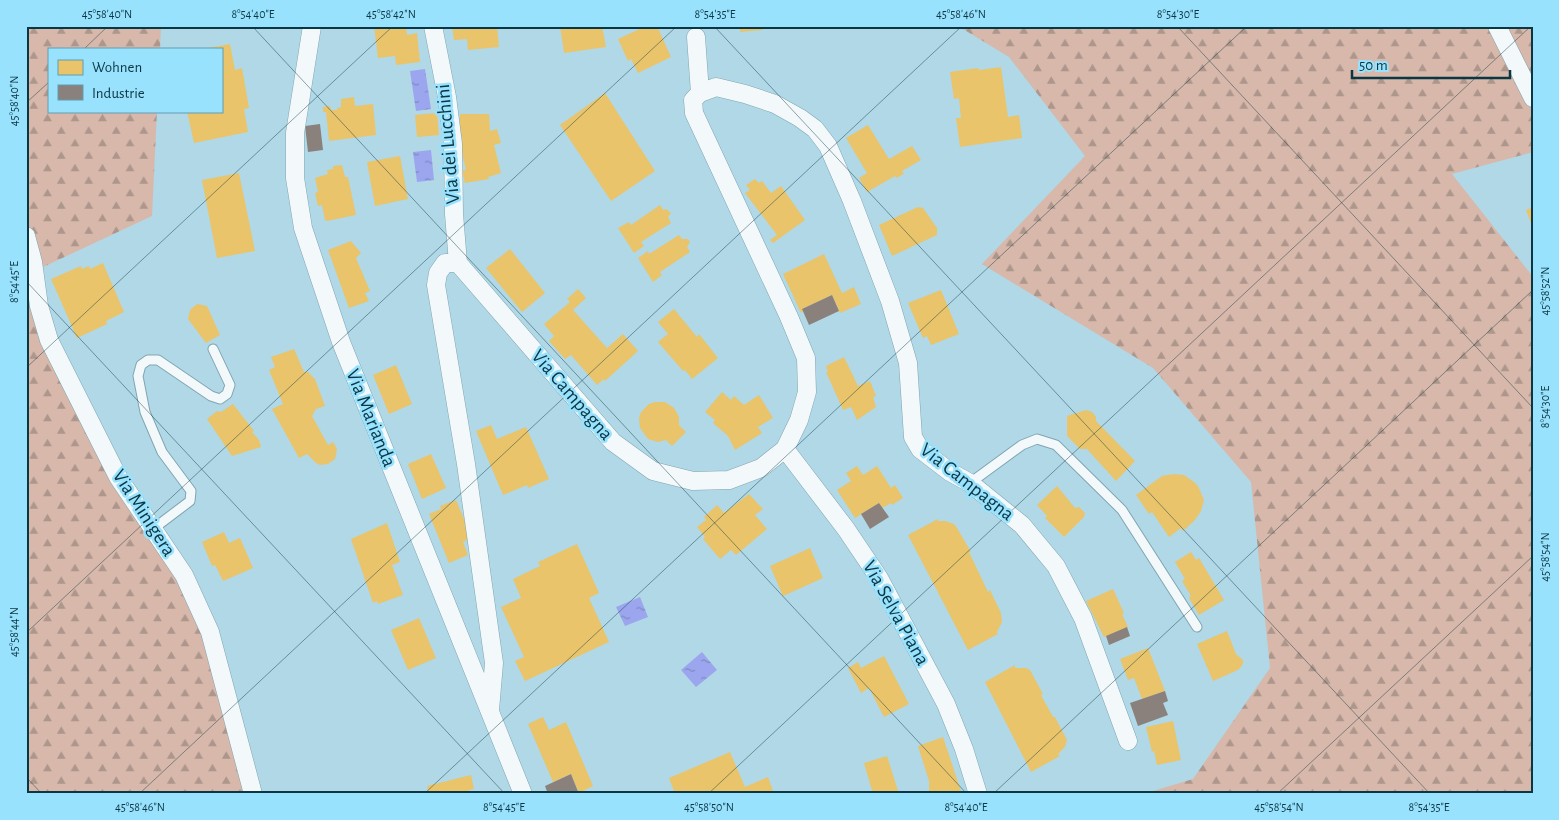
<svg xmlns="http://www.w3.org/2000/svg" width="1559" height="820" viewBox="0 0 1559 820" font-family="'Alegreya Sans',sans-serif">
	<defs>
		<pattern id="forest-firs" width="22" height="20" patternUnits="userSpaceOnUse" patternTransform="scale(1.25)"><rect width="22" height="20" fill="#d8b8aa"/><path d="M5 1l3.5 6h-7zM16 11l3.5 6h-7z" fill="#ad968c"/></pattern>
		<pattern id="water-ripples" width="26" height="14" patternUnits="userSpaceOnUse" patternTransform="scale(1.25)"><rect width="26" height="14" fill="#9ca6ee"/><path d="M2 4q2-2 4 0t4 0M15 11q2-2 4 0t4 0" fill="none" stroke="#7d88c2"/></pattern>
	</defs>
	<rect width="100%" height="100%" fill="#b0d8e6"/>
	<path fill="url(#forest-firs)" d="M26,26H161L160,49H49V111H157L152,216L41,268L49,340L184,575L253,794H26Z
		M958,26H1533V152L1452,174L1533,277V794H1143L1193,779L1270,668L1251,482L1153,368L982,264L1085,156L1009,57Z"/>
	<path fill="url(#water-ripples)" d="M425,69L431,109L416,111L410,71Z
		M431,150L434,180L417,182L413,152Z
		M640,597L648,617L625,626L616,607Z
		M702,652L717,670L696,687L681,670Z"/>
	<path fill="#e9c46a" d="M374,26H406L407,35L417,33L420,62L396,65L395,56L378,58Z
		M452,26H497L499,47L468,50L467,39L454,40Z
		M560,26H602L606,47L564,53Z
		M646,26L647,28L657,26L671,57L638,73L631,59L628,61L618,39Z
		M740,26H763V30L740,32Z
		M230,44L235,70L242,68L249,108L244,109L248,132L194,143L187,111H221V49L208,48Z
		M1001,67L1008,117L1019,115L1022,138L960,147L956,118H961L959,98L954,99L950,72L978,68L979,70Z
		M605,93L655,171L611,201L560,125Z
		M354,97L355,106L373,104L376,135L329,141L326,112H323V107L330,106L331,110H337V108L341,107V99Z
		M437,113L439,135L417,137L415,115Z
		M460,114H489L490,131L497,129L501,143L494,145L501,173L488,177L489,179L465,183L462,170H466L459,140Z
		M868,125L889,159L912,146L921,160L902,171L904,174L896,178L895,176L867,192L859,178L867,173L846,138Z
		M400,156L408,199L375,206L367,162Z
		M342,165L345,177H348L356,215L327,221L325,220L322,205L318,206L315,193L318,192L315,178L328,174L327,170L333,169V166Z
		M239,173L255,251L217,258L202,180Z
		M755,179L759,183L762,181L771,193L781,186L805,220L773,243L770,240L777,235L745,193L750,190L746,185Z
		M660,205L663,210L666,209L671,213L668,217L671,223L641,242L644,246L634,253L618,228L629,222L631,225Z
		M918,207L923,208L937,228V235L892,256L879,225Z
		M1533,207V229L1526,210Z
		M679,235L682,239H688L690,242L687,247L690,252L660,272L662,275L653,282L638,258L648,251L649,254Z
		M351,241L361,253L356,258L370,291L365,293L369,301L349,308L328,250Z
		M510,249L545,293L522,312L486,268Z
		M824,254L842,293L854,287L861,304L840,313L832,295L802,309L803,311L801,313L783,274Z
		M103,263L124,312L106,321L107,324L77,338L51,279L81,266L82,269L89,266L90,269Z
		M578,289L586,298L573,310L607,348L623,334L638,351L605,381L604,379L597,385L571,355L565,359L549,341L554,336L544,324L570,302L567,299Z
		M941,290L959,334L931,345L927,336L923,338L908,303Z
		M197,304L207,306L220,335L206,343L188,319L190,310Z
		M674,309L697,337L699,334L718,358L692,379L685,370L683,371L658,342L668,334L658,322Z
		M294,349L304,372H308L315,379L325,406L316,409L312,416L328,445L333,442L337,449L335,459L328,464L320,465L316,463L307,454L299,458L272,409L283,404L269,370L275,367L271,357Z
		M844,357L858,386L870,381L876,396L873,397L876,407L857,420L851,407L843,410L826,372H828L826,366Z
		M396,365L412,404L389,414L373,375Z
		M722,392L731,400L734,396L744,405L759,395L773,418L758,427L762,433L735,450L728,436L713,423L715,420L705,412Z
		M655,402H665L674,408L679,417V425L686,432L672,446L666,440L658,442L648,439L640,428L639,418L641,412L649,404Z
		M233,404L254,431L252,432L259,440L261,447L232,456L207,419L217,411L221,412Z
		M1086,410L1092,412L1096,417V421L1135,461L1116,481L1087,449H1080L1067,436V416Z
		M491,425L497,439L526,427L549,479L528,488L527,485L503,495L476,431Z
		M431,454L446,488L422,499L408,464Z
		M857,466L863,475L877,466L891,488L895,485L903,498L892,505L891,503L882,508L879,503L855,518L837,490L851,481L846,473Z
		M1173,474L1184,475L1194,482L1198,486L1204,500L1201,511L1195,520L1183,531L1181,528L1169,537L1152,512L1149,514L1136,495L1162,476Z
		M1057,486L1075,508L1079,507L1085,513L1084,517L1064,537L1045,518L1047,516L1037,505Z
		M749,494L763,509L755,515L767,529L736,555L731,550L720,559L703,539L705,537L697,527L706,520L704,517L717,505L724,513Z
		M456,500L472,538L463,542L468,555L449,563L429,514L441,509L440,506Z
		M938,519V521H945L954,524L957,528L971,552H969L988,592L990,590L1001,613L1002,622L997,632L998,634L968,650L908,535Z
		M387,523L400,562L392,565L403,595L378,604L377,601L373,603L351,539Z
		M224,532L229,543L240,538L253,568L223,581L215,565L212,566L202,542Z
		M577,544L599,593L589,598L609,642L525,681L515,661L524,657L501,607L521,598L513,579L540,566L538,562Z
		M810,548L823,578L783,596L770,566Z
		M1191,552L1196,560L1199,558L1224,600L1199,615L1189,598L1191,596L1182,581L1185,579L1175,562Z
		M1113,589L1124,613L1122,614L1128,627L1104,637L1086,601Z
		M419,618L436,658L408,670L391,630Z
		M1227,631L1236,654L1243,660V664L1238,670L1213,681L1197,644Z
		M1148,648L1165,691L1142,699L1134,678L1128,680L1120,659Z
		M884,656L909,704L884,717L869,688L861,693L848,668L858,662L861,668Z
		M1015,665V668H1026L1030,670L1043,694L1041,695L1053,717H1055L1067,740L1065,747L1058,754L1060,756L1031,772L985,682Z
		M543,717L549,730L566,722L593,786L579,793L571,774L553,782L528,724Z
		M1173,721L1181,760L1157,765L1154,751L1152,752L1146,727Z
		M943,737L962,794H929V781L918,746Z
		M730,752L745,787L768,777L774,794H675L669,778Z
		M887,756L899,794H873L864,763Z
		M471,775L474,789L469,790V794H429L427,786Z"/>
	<path fill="#8a817c" d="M320,124L323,150L308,152L305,126Z
		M832,295L839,311L809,325L802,309Z
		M879,503L889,517L870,529L861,514Z
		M1127,627L1130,636L1109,645L1106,636Z
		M1165,691L1168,701L1163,703L1168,715L1138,726L1130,703Z
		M571,774L579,794H548L545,786Z"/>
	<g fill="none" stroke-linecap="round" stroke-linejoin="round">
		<defs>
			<path id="service" d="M970,483L1022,445L1037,439L1056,445L1122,510L1197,627
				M153,529L190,501L191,491L162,452L145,412L138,376L141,365L148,360H158L211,396L220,399L227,394L230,385L213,349"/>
			<path id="minor" d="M312,26L295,133V178L303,228L341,342L523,794
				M433,26L447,97L453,144L454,214L458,263
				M1497,26L1533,98
				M700,93L716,87L745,94L775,104L800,118L815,129L828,146L852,201L890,301L908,363L913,437L920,449L950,472L970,483L1022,525L1056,566L1083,618L1128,741
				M26,236L33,262L39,306L49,340L118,477L184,575L210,632L253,794
				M785,449L846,529L879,578L946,704L964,749L978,794
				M490,710L494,663L466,464L436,285L438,273L445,263H458L613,442L653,471L693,481L729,480L761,468L785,449L799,420L807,392L806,358L789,317L694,113L693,100L700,93L696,37"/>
		</defs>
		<use href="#service" stroke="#80a5b2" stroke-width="11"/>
		<use href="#minor" stroke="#80a5b2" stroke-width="19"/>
		<use href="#service" stroke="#f3f9fb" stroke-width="9"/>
		<use href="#minor" stroke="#f3f9fb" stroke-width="18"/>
	</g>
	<path fill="none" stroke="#0b3643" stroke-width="1" stroke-opacity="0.45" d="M252,26L967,794M714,26L1430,794M1177,26L1533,408M84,49L108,26M26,103L49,82M26,281L505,794M26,368L393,26M26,633L677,26M26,777L42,794M139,794L962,26M424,794L1247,26M708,794L1531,26M993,794L1533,290M1277,794L1533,556"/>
	<g text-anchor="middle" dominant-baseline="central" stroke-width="5" stroke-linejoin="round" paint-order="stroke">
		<g font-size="20" fill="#0b3643" stroke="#99e2fd">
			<text transform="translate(448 144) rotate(-95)">Via dei Lucchini</text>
			<text transform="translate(572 395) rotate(49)">Via Campagna</text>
			<text transform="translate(371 418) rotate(68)">Via Marianda</text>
			<text transform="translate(967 482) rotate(38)">Via Campagna</text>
			<text transform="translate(144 513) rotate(57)">Via Minigera</text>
			<text transform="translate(896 613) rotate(61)">Via Selva Piana</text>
		</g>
	</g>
	<rect width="1559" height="820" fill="none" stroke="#99e2fd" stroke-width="55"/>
	<rect x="48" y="48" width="175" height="65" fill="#99e2fd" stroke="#609db3"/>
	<rect x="58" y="60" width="25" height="15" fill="#e9c46a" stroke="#609db3"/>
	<text x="92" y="72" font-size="15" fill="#0b3643">Wohnen</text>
	<rect x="58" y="85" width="25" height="15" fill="#8a817c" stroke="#609db3"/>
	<text x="92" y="98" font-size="15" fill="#0b3643">Industrie</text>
	<path d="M1352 70v8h158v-8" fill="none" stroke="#0b3643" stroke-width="2.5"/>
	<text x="1359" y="70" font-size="15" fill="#0b3643" stroke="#99e2fd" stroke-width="4" paint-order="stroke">50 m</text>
	<rect x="28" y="28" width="1504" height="764" fill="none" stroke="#0b3643" stroke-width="2"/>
	<g font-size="12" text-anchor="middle" fill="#0b3643">
		<text x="107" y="18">45°58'40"N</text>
		<text x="253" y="18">8°54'40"E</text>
		<text x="391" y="18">45°58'42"N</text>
		<text x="715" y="18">8°54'35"E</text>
		<text x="961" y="18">45°58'46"N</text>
		<text x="1178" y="18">8°54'30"E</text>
		<text transform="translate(14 101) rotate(-90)" y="4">45°58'40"N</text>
		<text transform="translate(14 282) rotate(-90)" y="4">8°54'45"E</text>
		<text transform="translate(1545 291) rotate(-90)" y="4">45°58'52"N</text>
		<text transform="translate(1545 407) rotate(-90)" y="4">8°54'30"E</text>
		<text transform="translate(1545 557) rotate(-90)" y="4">45°58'54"N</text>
		<text transform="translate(14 632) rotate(-90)" y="4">45°58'44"N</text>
		<text x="140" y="811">45°58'46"N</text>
		<text x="504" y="811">8°54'45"E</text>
		<text x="709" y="811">45°58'50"N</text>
		<text x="966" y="811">8°54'40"E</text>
		<text x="1279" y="811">45°58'54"N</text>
		<text x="1429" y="811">8°54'35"E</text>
	</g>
</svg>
